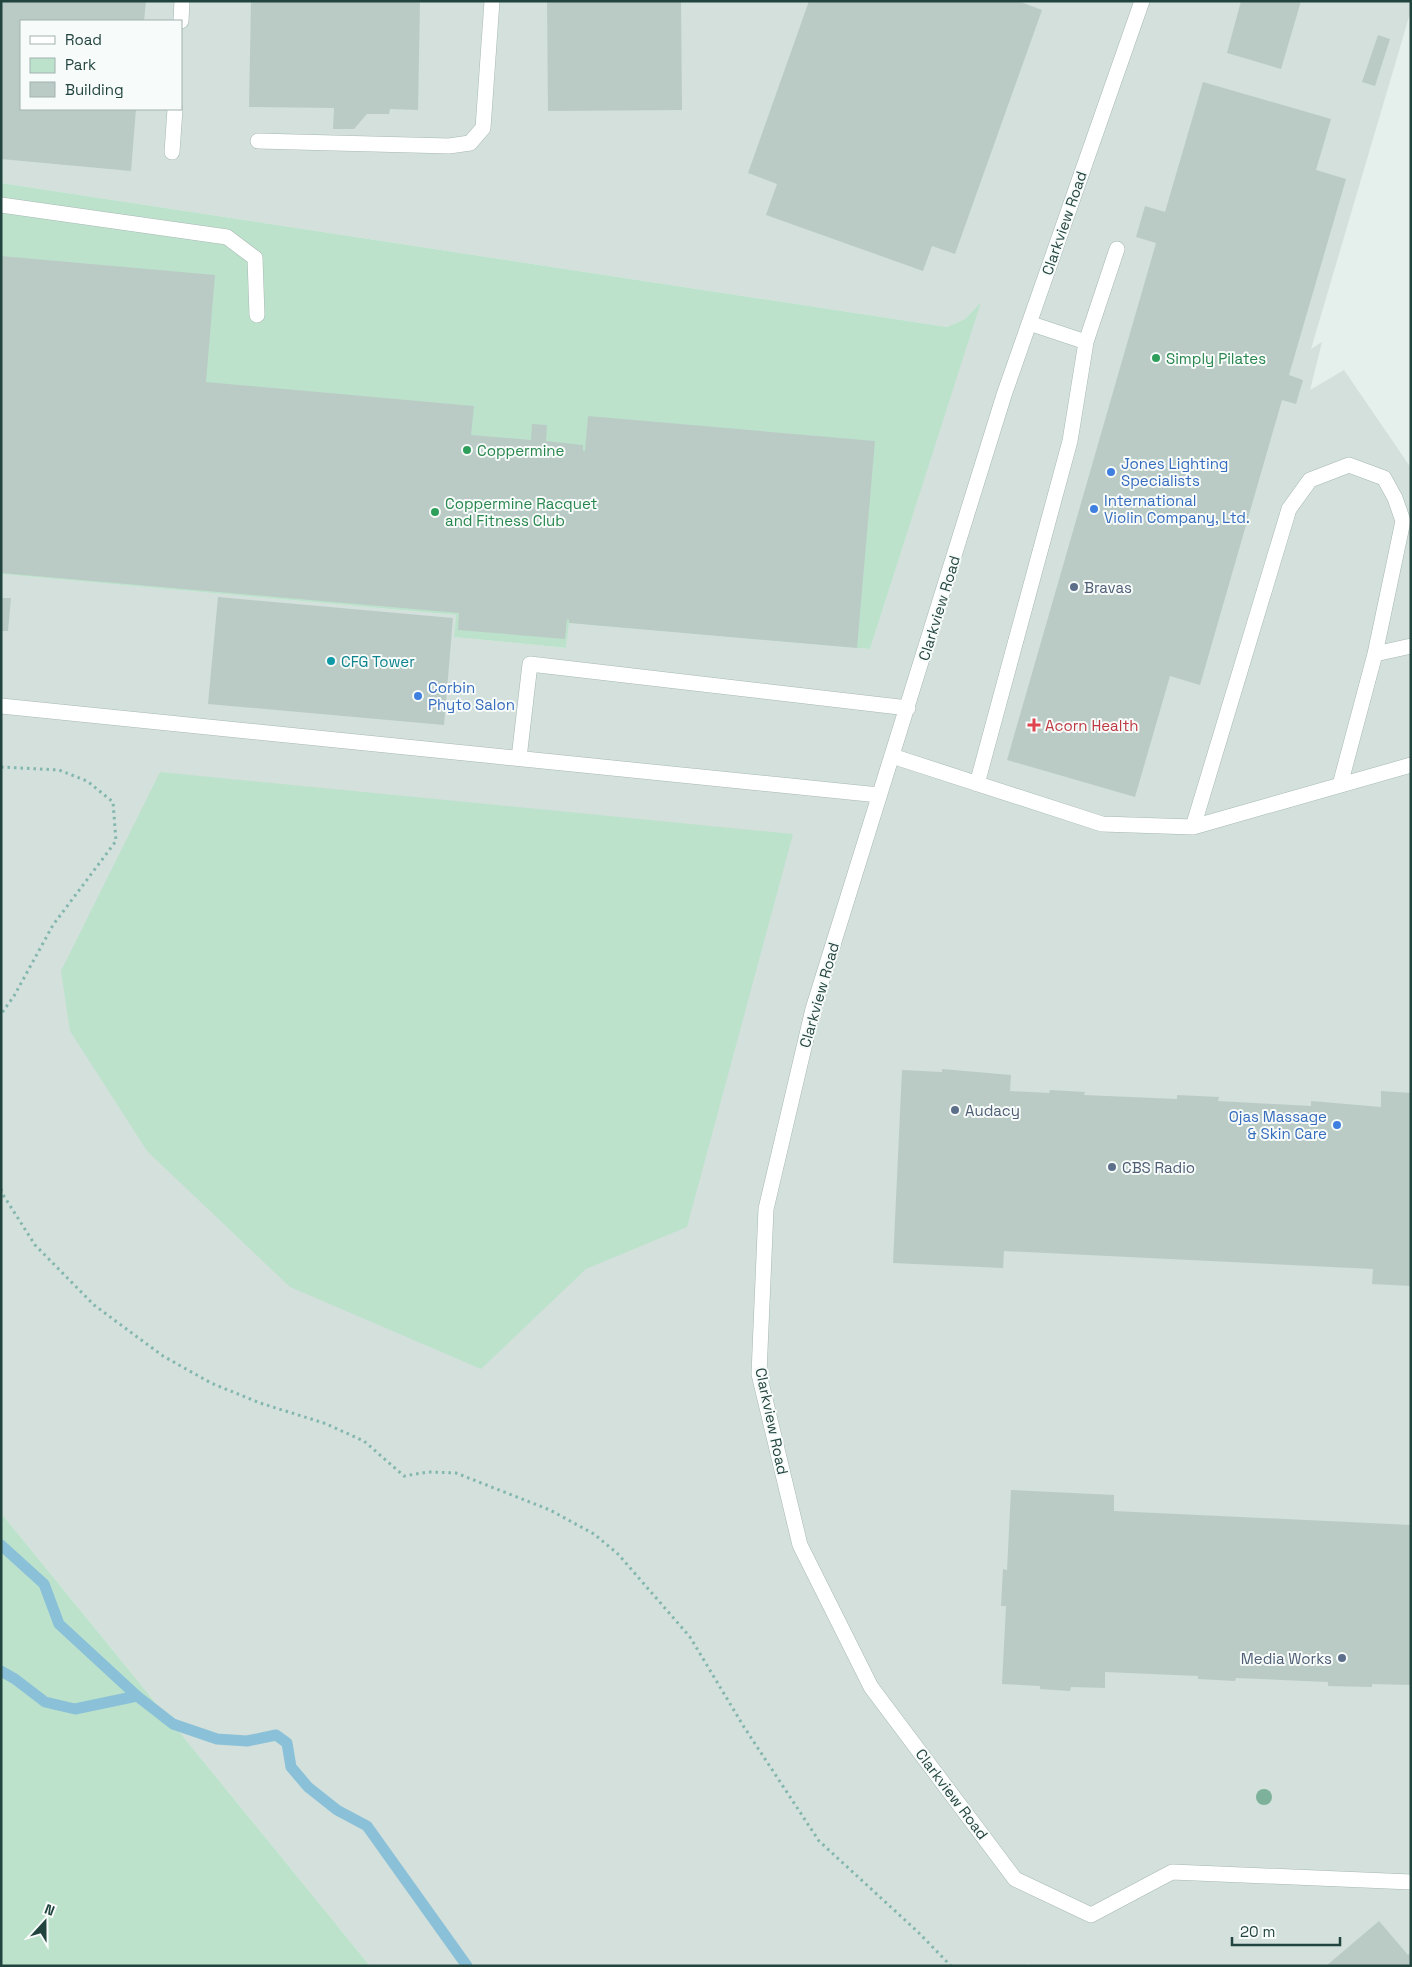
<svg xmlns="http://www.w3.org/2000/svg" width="1412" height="1967" viewBox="0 0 1412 1967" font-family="'Space Grotesk',sans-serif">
	<rect width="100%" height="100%" fill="#e5efec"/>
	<path fill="#d3e0dc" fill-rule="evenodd" d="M1,1H1411V10L1311,349L1322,342L1310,390L1344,370L1411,468V1966H1029L1028,1963L1025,1966H370L1,1513V574L456,615L455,637L566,648L568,623L870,649L980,303L965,319L947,327L1,183ZM21,21H181V109H21Z"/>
	<path fill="#bde2cc" d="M1,183L947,327L965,319L981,302L870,649L569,623L566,648L454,637L456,615L1,574Z
		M160,772L793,834L687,1227L586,1269L481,1369L290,1287L147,1151L70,1031L61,971Z
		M1,1513L370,1966H1Z"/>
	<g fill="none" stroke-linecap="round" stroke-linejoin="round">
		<path stroke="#8ac1d8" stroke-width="11" d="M1,1545L44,1584L59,1624L137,1696
			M1,1671L15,1679L45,1702L75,1709L137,1696L173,1724L217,1739L247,1741L276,1735L287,1743L291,1767L308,1787L337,1810L367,1826L467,1966"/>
	</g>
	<path fill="#bacbc6" d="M1,1H146L144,21H21V109H136L131,171L1,159Z
		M251,1H420L418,110L390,109L389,114H367L354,129H333L334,108L249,107Z
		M547,1H681L682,110L548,111Z
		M809,1H1018L1042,10L955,254L932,246L923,271L766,215L777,184L748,173Z
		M1241,1H1301L1281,69L1227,53Z
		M1378,35L1390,39L1375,86L1362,82Z
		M1203,82L1331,119L1316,170L1346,179L1289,375L1303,380L1296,404L1282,400L1200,685L1170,676L1135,797L1007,760L1156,243L1136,237L1145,206L1165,212Z
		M1,256L215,275L206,382L474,406L471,435L531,440L532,424L547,425L546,441L583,445V451H585L588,416L875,441L857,648L569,623V620L567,619L565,639L458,630L459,613L1,573Z
		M218,597L453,618L444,725L208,704Z
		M1,598H11L8,631H1Z
		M942,1069L1011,1075L1010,1091L1049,1093L1050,1090L1085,1092L1084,1095L1177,1099V1095L1219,1097L1218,1101L1311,1106V1101L1381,1107V1091L1411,1093V1286L1372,1284L1373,1269L1004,1251L1003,1268L893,1263L902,1070L942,1072Z
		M1011,1490L1114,1495V1511L1411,1525V1685L1372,1684V1687L1328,1686V1682L1236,1678L1235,1681L1198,1679V1676L1105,1672V1688L1071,1687L1070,1691L1040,1689V1686L1002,1684L1006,1606H1001L1003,1569L1007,1570Z
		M1379,1921L1408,1955L1411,1952V1966H1326Z"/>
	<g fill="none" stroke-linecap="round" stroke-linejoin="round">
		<defs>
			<path id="minor" d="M1142,1L1004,395L813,1009L766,1209L759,1374L800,1545L871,1687L1015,1879L1091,1915L1172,1872L1411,1882
				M181,21L182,1
				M258,141L449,146L470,143L483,128L492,1
				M172,152L175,109
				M1,205L227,237L255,258L257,315
				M1029,323L1086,342
				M1,706L879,795
				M892,756L1102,824L1193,827L1411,765
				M519,758L530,664L908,708
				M977,784L1070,441L1086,342L1117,249
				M1340,785L1375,654
				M1193,827L1289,509L1310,480L1349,465L1384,478L1395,498L1403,521L1375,654L1411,646"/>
		</defs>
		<use href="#minor" stroke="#a7b8b5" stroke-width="16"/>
		<path stroke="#83b6ad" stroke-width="3" stroke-dasharray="2.5 4" stroke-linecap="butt" d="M1,767L59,770L87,781L113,802L116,841L53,925L14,996L1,1014
			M1,1189L2,1193L35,1245L94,1305L163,1356L211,1383L260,1403L324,1423L364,1441L404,1476L428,1472L456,1473L550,1510L594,1534L618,1554L690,1637L744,1727L819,1841L918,1932L951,1966"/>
		<use href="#minor" stroke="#fff" stroke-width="15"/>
	</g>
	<circle fill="#7db19a" cx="1264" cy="1797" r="8"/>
	<g fill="#2e9e5b" stroke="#f7fbf9" stroke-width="2">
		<circle cx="1156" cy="358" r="5"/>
		<circle cx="467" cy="450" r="5"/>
		<circle cx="435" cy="512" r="5"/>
	</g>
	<g fill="#3f7fe0" stroke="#f7fbf9" stroke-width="2">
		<circle cx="1111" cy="472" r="5"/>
		<circle cx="1094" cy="509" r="5"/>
		<circle cx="418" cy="696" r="5"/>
		<circle cx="1337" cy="1125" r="5"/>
	</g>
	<g fill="#5c6f8a" stroke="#f7fbf9" stroke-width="2">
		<circle cx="1074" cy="587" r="5"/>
		<circle cx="955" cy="1110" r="5"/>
		<circle cx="1112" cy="1167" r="5"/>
		<circle cx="1342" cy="1658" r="5"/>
	</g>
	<circle fill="#0f9aa8" stroke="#f7fbf9" stroke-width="2" cx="331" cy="661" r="5"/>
	<path fill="#e0444e" stroke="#f7fbf9" stroke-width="2" d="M1031.5 717.5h5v5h5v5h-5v5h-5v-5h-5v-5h5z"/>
	<g text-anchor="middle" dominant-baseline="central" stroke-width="4" stroke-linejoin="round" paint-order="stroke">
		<g font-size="15" fill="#22443f" stroke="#f7fbf9">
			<text transform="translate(1064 223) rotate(-71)">Clarkview Road</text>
			<text transform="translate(939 608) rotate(-73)">Clarkview Road</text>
			<text transform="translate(819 995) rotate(-74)">Clarkview Road</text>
			<text transform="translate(772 1421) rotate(78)">Clarkview Road</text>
			<text transform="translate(952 1794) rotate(53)">Clarkview Road</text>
		</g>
		<g font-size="15" fill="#27864d" stroke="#f7fbf9" text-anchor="start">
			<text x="1166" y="358">Simply Pilates</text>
			<text x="477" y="450">Coppermine</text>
			<text x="445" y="503">Coppermine Racquet<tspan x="445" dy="17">and Fitness Club</tspan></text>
		</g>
		<g font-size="15" fill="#366cbe" stroke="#f7fbf9" text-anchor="start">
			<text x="1121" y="463">Jones Lighting<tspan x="1121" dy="17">Specialists</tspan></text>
			<text x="1104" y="500">International<tspan x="1104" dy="17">Violin Company, Ltd.</tspan></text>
			<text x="428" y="687">Corbin<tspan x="428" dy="17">Phyto Salon</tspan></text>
			<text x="1327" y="1116" text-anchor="end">Ojas Massage<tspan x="1327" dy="17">&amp; Skin Care</tspan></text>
		</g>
		<g font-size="15" fill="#4e5e75" stroke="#f7fbf9" text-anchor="start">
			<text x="1084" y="587">Bravas</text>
			<text x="965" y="1110">Audacy</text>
			<text x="1122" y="1167">CBS Radio</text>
			<text x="1332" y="1658" text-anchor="end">Media Works</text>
		</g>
		<g font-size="15" fill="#0d838f" stroke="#f7fbf9" text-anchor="start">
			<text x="341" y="661">CFG Tower</text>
		</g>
		<g font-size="15" fill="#be3a42" stroke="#f7fbf9" text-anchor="start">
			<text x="1045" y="725">Acorn Health</text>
		</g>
	</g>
	<rect width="1412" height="1967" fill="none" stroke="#22443f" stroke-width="5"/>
	<rect x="20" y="20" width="162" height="90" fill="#f7fbf9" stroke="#a2b2af"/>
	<rect x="30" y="36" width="25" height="8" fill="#ffffff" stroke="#a2b2af"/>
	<text x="65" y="45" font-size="15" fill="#22443f">Road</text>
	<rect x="30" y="58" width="25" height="15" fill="#bde2cc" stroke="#a2b2af"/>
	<text x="65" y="70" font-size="15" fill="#22443f">Park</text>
	<rect x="30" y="82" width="25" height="15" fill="#bacbc6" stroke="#a2b2af"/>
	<text x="65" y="95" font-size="15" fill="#22443f">Building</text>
	<g transform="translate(45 1922) rotate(21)" stroke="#f7fbf9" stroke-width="4" paint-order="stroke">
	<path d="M0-4L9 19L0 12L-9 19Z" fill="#22443f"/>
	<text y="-8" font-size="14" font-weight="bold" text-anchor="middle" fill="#22443f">N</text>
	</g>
	<path d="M1232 1937v8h108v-8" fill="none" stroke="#22443f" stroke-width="2.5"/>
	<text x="1240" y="1937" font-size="15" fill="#22443f" stroke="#f7fbf9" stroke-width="4" paint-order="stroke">20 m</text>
</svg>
